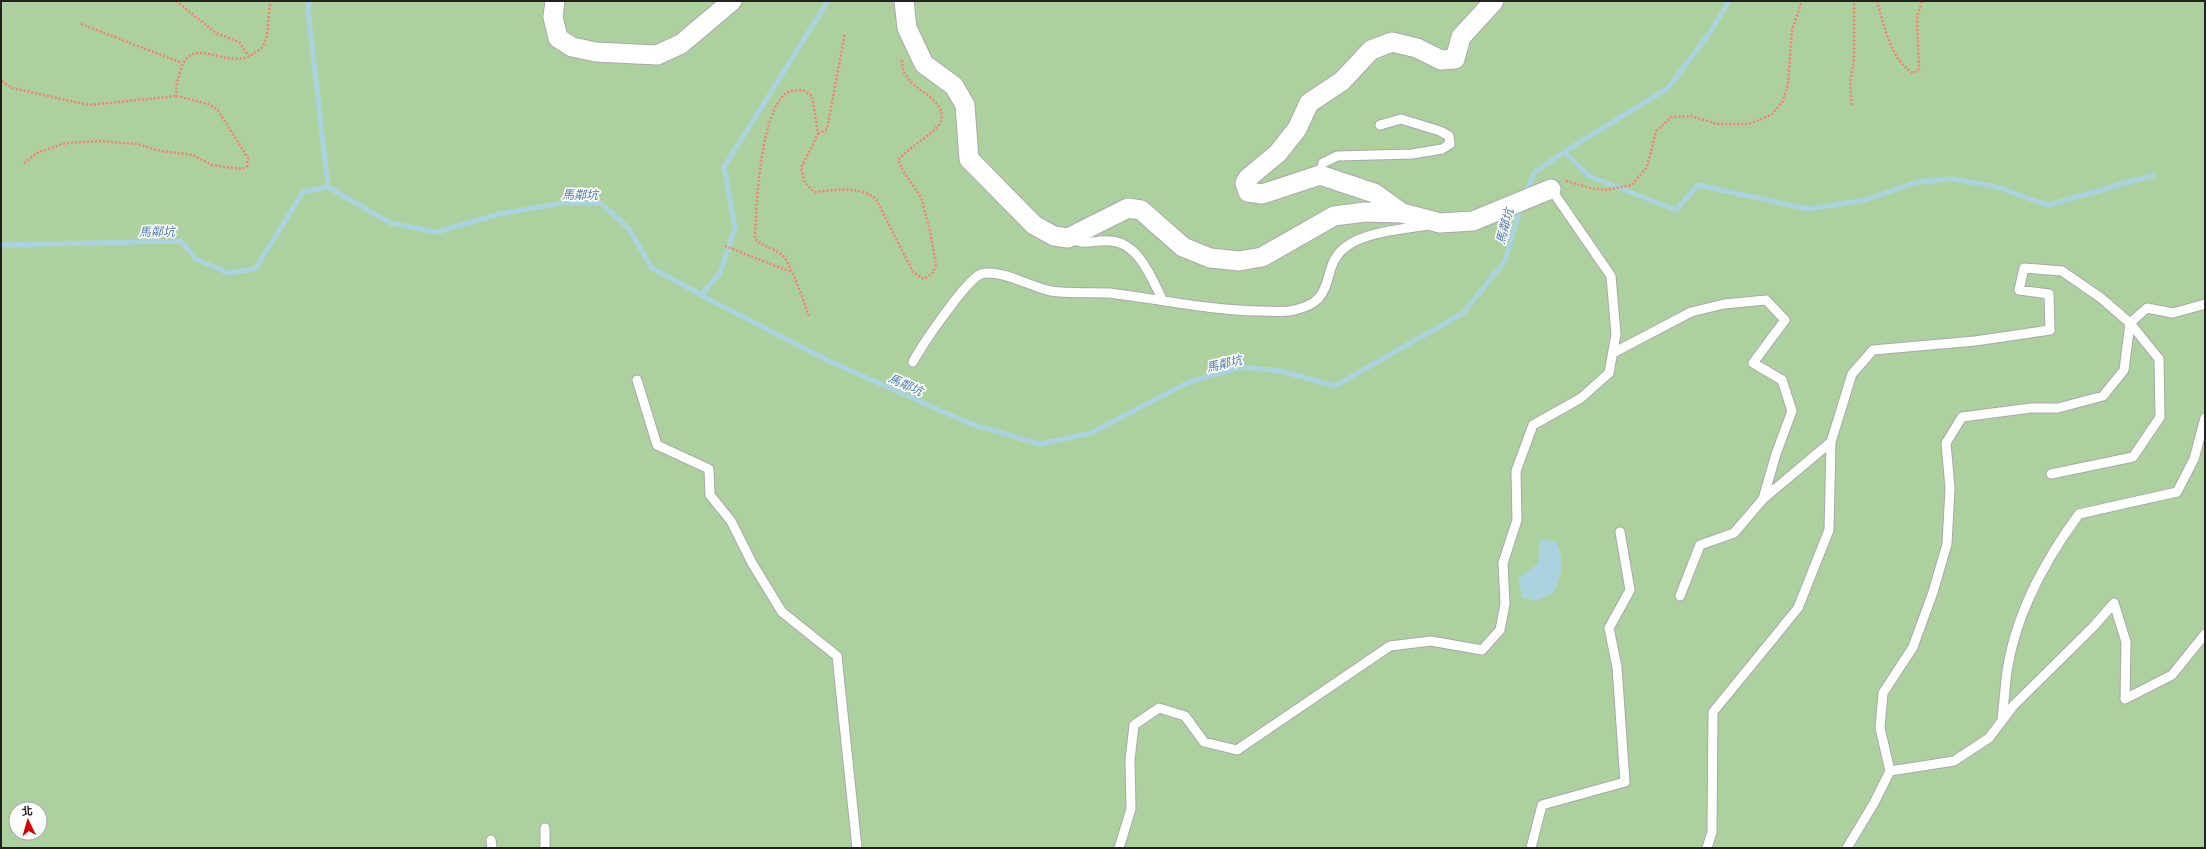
<svg xmlns="http://www.w3.org/2000/svg" width="2206" height="849" viewBox="0 0 2206 849" font-family="'Exo 2','Noto Sans TC',sans-serif">
	<rect width="100%" height="100%" fill="#f2efe9"/>
	<path fill="#add19e" fill-rule="evenodd" d="M1,1H2205V848H1ZM16,809H40V833H16Z"/>
	<path fill="#aad3df" d="M1540,540L1556,541C1565,563 1562,572 1554,593L1535,601L1522,597L1518,578L1538,564Z"/>
	<g fill="none" stroke-linecap="round" stroke-linejoin="round">
		<path stroke="#aad3df" stroke-width="5" d="M309,1L308,10L328,187
			M1564,152L1589,176L1676,210L1698,185L1808,209L1865,200L1917,182L1952,179L1994,186L2048,205L2154,175
			M1524,195L1535,172L1564,152L1668,88L1711,31L1729,1
			M1,245L181,241L196,259L228,273L255,269L303,192L328,187L390,223L437,232L499,214L562,203H601L629,229L652,268L718,304L829,361L971,424L1040,444L1091,433L1189,382L1241,367L1281,371L1335,386L1463,313L1505,261L1520,208
			M701,295L720,273L735,228L724,167L828,1"/>
		<defs>
			<path id="service" d="M1320,175L1323,163L1337,156L1412,154L1442,149L1450,144L1449,136L1440,131L1401,119L1380,125
				M1069,238C1088,247 1093,239 1111,241C1139,243 1152,279 1163,301
				M1613,353L1691,312L1724,304L1766,300L1785,320L1753,363L1782,380L1792,411L1776,454L1763,499
				M913,362C922,345 966,280 981,274C998,268 1034,288 1051,291C1070,294 1090,292 1109,293C1159,299 1208,310 1259,311C1269,311 1280,312 1289,311C1343,302 1316,268 1347,246C1365,232 1405,229 1428,225
				M637,380L657,445L709,469L710,495L731,521L752,563L782,612L837,656L857,848
				M1680,596L1700,545L1734,533L1763,499L1831,442
				M2002,719C2004,703 2005,687 2007,671C2016,614 2045,560 2079,514L2177,492L2194,459L2205,418
				M1890,771L1880,728L1883,693L1913,647L1933,592L1947,544L1950,488L1946,443L1962,417L2031,408H2058L2103,396L2124,370L2130,323L2147,308L2173,313L2205,304
				M545,828V848
				M491,840L492,848
				M1119,848L1131,809L1130,760L1134,725L1159,708L1185,716L1204,742L1237,750L1390,646L1431,641L1482,650L1500,630L1505,604L1503,563L1517,520L1516,471L1533,425L1581,398L1609,373L1616,334L1611,276L1551,189
				M1531,848L1542,805L1625,782L1617,667L1609,628L1630,590L1620,532
				M1707,848L1712,832L1713,712L1798,608L1829,530L1831,442L1852,374L1873,350L1975,341L2050,330L2049,294L2019,290L2024,268L2062,271L2101,298L2130,323L2159,359L2160,417L2133,457L2051,474
				M1847,848L1874,803L1890,771L1954,761L1989,738L2013,706L2094,626L2114,603L2126,642L2125,699L2172,675L2205,634"/>
			<path id="minor" d="M555,1L553,17L558,38L572,47L596,52L657,55L681,44L732,1
				M904,1L907,28L924,64L954,86L965,105L969,159L1034,225L1054,236L1068,238L1128,208L1141,210L1183,247L1210,258L1239,261L1262,257L1334,216L1365,212L1402,213L1440,223L1473,221L1551,189
				M1402,213L1374,193L1320,175L1262,194L1248,192L1245,183L1248,178L1278,153L1297,129L1309,103L1342,81L1371,50L1392,42L1417,48L1441,60L1455,59L1461,37L1494,1"/>
		</defs>
		<use href="#service" stroke="#a9a9a9" stroke-width="11"/>
		<use href="#minor" stroke="#a9a9a9" stroke-width="21"/>
		<path stroke="#fa8072" stroke-width="2.5" stroke-dasharray="2 2" stroke-linecap="butt" d="M176,1L216,33L239,42L249,56
			M1877,1C1883,22 1892,64 1914,73L1919,69L1917,17L1922,1
			M81,24L182,63
			M2,81L12,88L89,105L177,96
			M1852,105L1850,86L1854,58V1
			M818,134L827,129L845,33
			M24,163L39,152L66,143L98,141L137,144L161,151L193,155L212,165L242,169L247,166L248,158L217,109L208,104L177,96C175,87 178,80 180,72C191,31 227,72 253,54C256,52 261,49 263,46C270,33 267,15 271,1
			M1566,181L1590,188L1606,190L1632,185L1647,167L1656,131L1672,117L1691,116L1717,124H1749L1771,115L1783,101L1788,84L1792,30L1802,1
			M725,246L791,272
			M809,316C804,304 791,261 781,254C773,248 764,247 755,239C756,208 760,108 788,92C792,90 799,90 803,90L812,96L818,134L801,168L805,183L814,192C835,190 858,185 876,199L913,272L924,279L932,274L936,265L930,231L921,197L903,171L898,160C907,149 939,130 941,121C947,93 901,92 902,60"/>
		<use href="#service" stroke="#fff" stroke-width="9"/>
		<use href="#minor" stroke="#fff" stroke-width="19"/>
	</g>
	<g text-anchor="middle" dominant-baseline="central" stroke-width="3.5" stroke-linejoin="round" paint-order="stroke">
		<g font-size="12" font-style="italic" fill="#4a7aab" stroke="#fff">
			<text transform="translate(580 194) rotate(1)">馬鄰坑</text>
			<text transform="translate(1504 226) rotate(-75)">馬鄰坑</text>
			<text transform="translate(157 231) rotate(-1)">馬鄰坑</text>
			<text transform="translate(1224 363) rotate(-13)">馬鄰坑</text>
			<text transform="translate(906 384) rotate(24)">馬鄰坑</text>
		</g>
	</g>
	<rect width="2206" height="849" fill="none" stroke="#222222" stroke-width="4"/>
	<g transform="translate(28 821) rotate(355)"><circle r="19" fill="#ffffff" stroke="#a7a7a7"/>
	<path d="M0-3L7 15L0 10L-7 15Z" fill="#d40000"/>
	<text y="-6" font-size="11" font-weight="bold" text-anchor="middle" fill="#222222">北</text>
	</g>
</svg>
